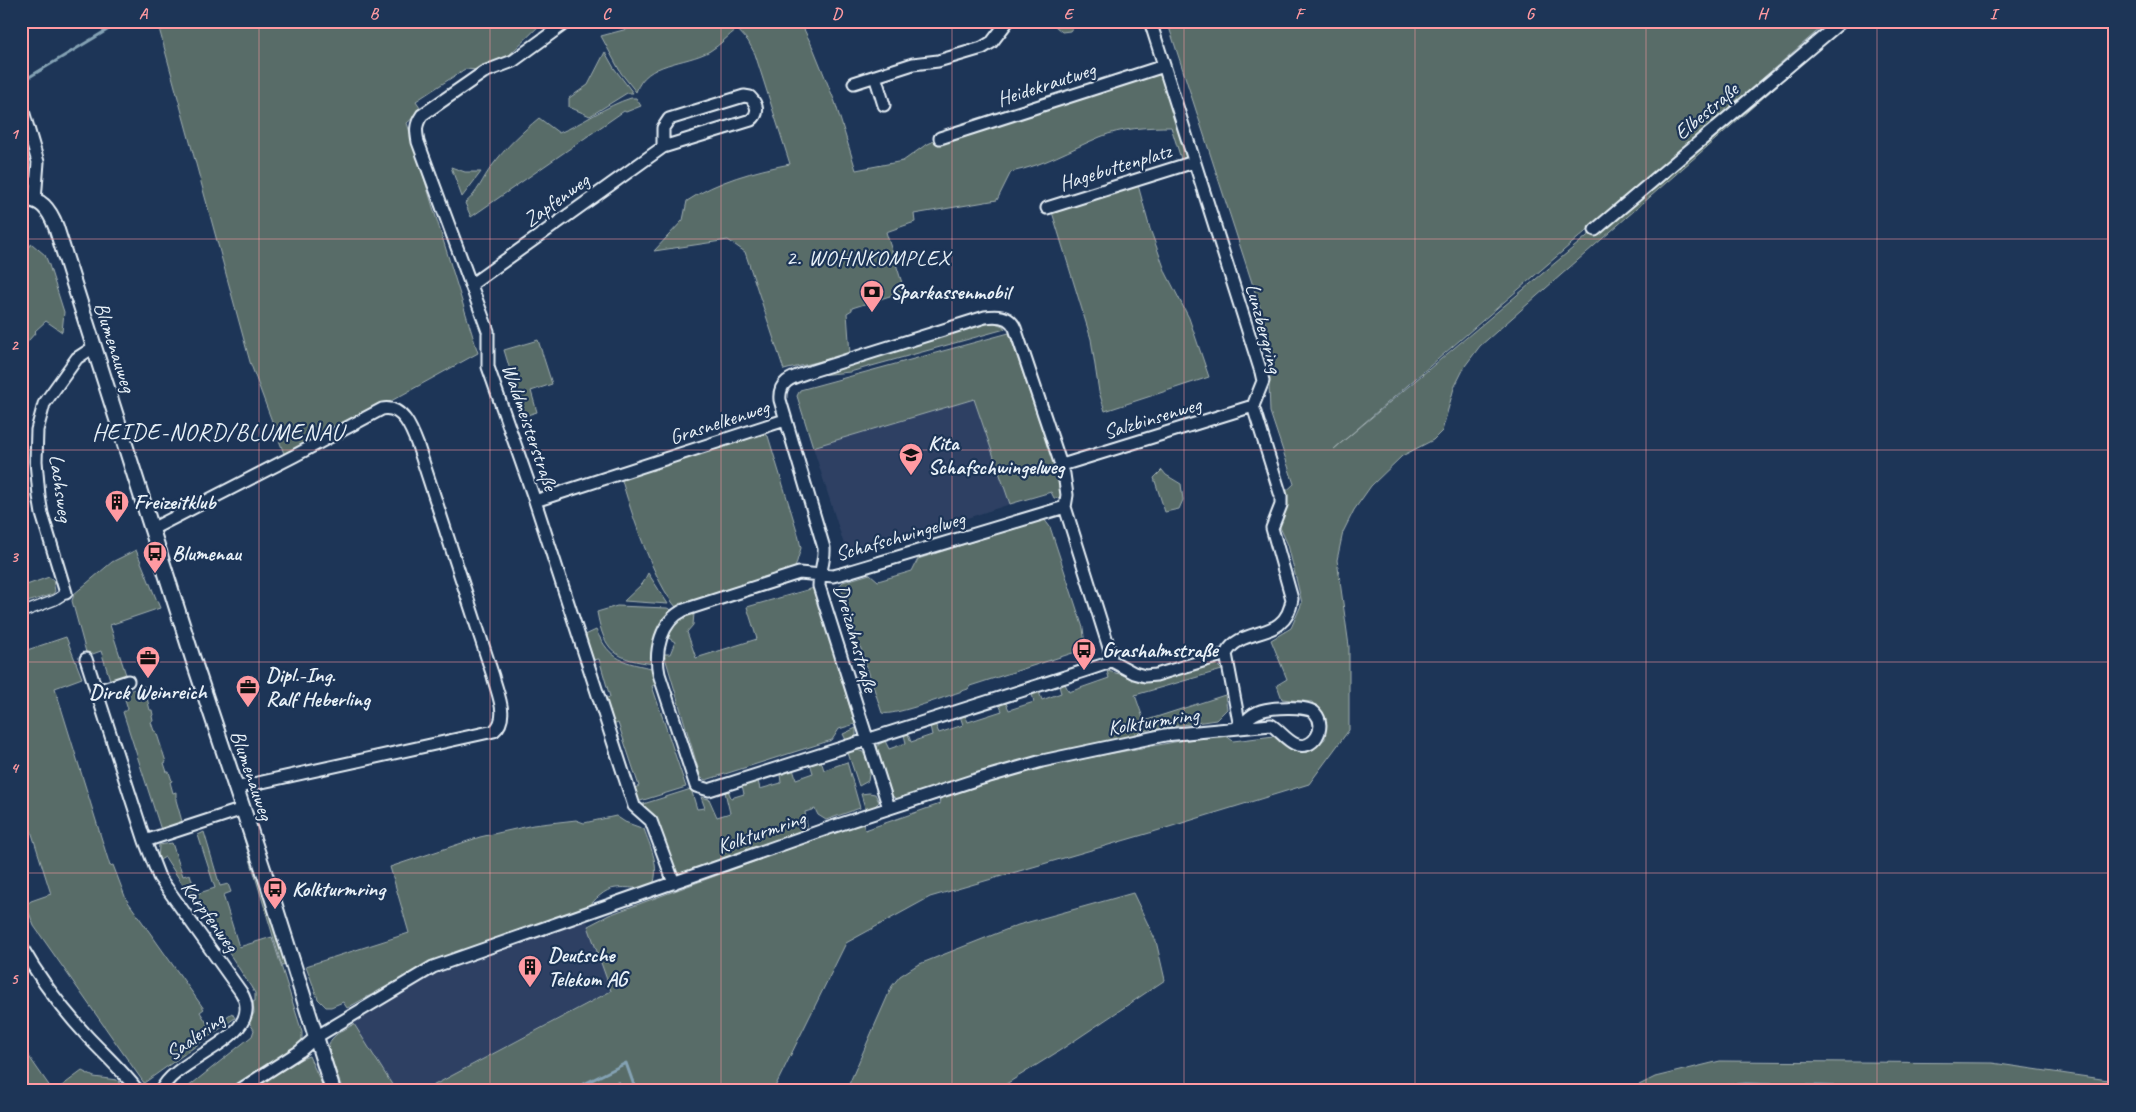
<svg xmlns="http://www.w3.org/2000/svg" width="2136" height="1112" viewBox="0 0 2136 1112" font-family="Caveat,sans-serif">
	<rect width="100%" height="100%" fill="#1d3557"/>
	<filter id="ink" filterUnits="userSpaceOnUse"><feTurbulence type="fractalNoise" baseFrequency=".02" numOctaves="2"/><feDisplacementMap in="SourceGraphic" scale="10" xChannelSelector="R" yChannelSelector="G"/><feConvolveMatrix kernelMatrix="1 2 1 2 8 2 1 2 1" color-interpolation-filters="sRGB"/></filter>
	<g filter="url(#ink)">
		<path fill="#2e4164" d="M974,399L1010,504L848,557L813,447Z
			M585,915L611,990L422,1091H396L350,1018L434,968Z"/>
		<path fill="#586c67" stroke="#a0aeb0" d="M157,21H544L505,59L478,70L465,69L416,101L422,110L407,123L478,353L286,459L250,362Z
			M657,21H800L814,50L835,102L856,170L903,161L924,146L940,138L1164,66L1194,162L1183,165L1171,127C1148,127 1121,128 1100,137C1069,150 1045,165 1011,172L997,200L914,214L915,222L886,232L902,283L905,300L899,302L896,294L852,308V310L847,313L850,354L784,370L745,252L728,240L654,251L683,220L687,201C717,181 754,171 790,164L755,54L748,41L737,29C728,36 720,45 710,51C685,65 646,61 636,92L621,73L601,36Z
			M1055,21H1075V24L1070,31L1062,32L1055,26Z
			M1167,21H1829L1334,449L1794,62L1797,68L1480,346L1465,366L1454,388L1442,431L1433,440L1402,456L1371,486L1354,510L1343,532L1337,560L1349,646V730L1309,784L1153,832L930,897L846,943L773,1091H623L619,1081L598,1091H423L611,991L588,926L609,915L862,822L865,830L940,804L939,797L1049,765L1180,741L1225,735L1233,741L1274,736L1295,751L1311,748L1325,739V723L1312,702L1282,699L1277,685L1287,679L1271,640L1291,628L1302,603L1288,545L1279,525L1281,496L1294,484L1270,412L1267,329Z
			M605,52L614,68L633,93H627L590,116L569,107V98L588,85Z
			M631,98H636L641,106L626,112L624,111L471,217L465,203C478,193 482,179 492,166C506,147 521,133 539,118L559,133C584,123 605,106 631,98Z
			M451,167L465,172H481L462,197Z
			M1138,185L1150,229L1166,273L1189,318L1209,377L1105,411L1099,392L1091,339L1052,212Z
			M32,244L45,255L49,265L64,312L62,332L46,321L35,331L36,332L22,348L21,352V252Z
			M995,323L1003,326L1005,329L850,372L819,375L834,368L980,325Z
			M1009,333L1062,488L1061,499L1054,498L1051,492L1010,504L974,399L813,447L797,396L800,390Z
			M538,340L552,384L531,391L537,412L524,416L504,350Z
			M763,433L768,436L798,534L801,548L795,568L783,571V574L677,608C655,585 630,510 621,477Z
			M1162,470L1166,475L1181,484L1183,500L1179,509L1165,512L1154,478Z
			M1044,519L1050,527L1083,628L1085,645L1082,650L970,686L968,689C953,694 893,717 882,713L840,585L843,582L870,574L878,581L912,571L918,559Z
			M136,550L160,608L110,625L128,681L112,686L101,651L87,656L72,601L74,594L112,562Z
			M648,573L668,604L624,601L643,583Z
			M49,577L53,580L55,591L53,594L21,604V587Z
			M814,588L855,724L839,729L832,740L706,780L701,778L664,654H670L675,642L667,637C674,623 678,615 694,613L693,625L687,632L696,658L757,639L747,607Z
			M617,606L667,608L674,611L655,664C615,660 604,651 597,612Z
			M596,630C611,662 624,662 656,669L659,682L652,686L686,787L637,802L633,789L639,786L618,723L613,725L604,699L610,697L599,659L591,660L583,636Z
			M66,637L82,678L55,688L110,866L113,865L126,899L204,1009L200,1012L210,1028L232,1013L235,1018L144,1083L34,926L26,905L31,901L51,894L21,799V652Z
			M1211,663L1216,664L1222,670L1135,695L1144,721L1225,695L1227,709L1216,720L1142,731L1132,738L899,800L892,796L889,791L876,753L878,745L885,741L889,749L906,743L904,735L908,734L911,742L932,735L930,726L935,724L939,733L963,725L960,716L965,715L968,722L1002,711L999,704L1005,701L1009,710L1034,702L1032,694L1039,692L1042,700L1061,693L1059,686L1065,684L1069,692L1109,678L1107,671L1150,681L1164,679Z
			M144,686L150,710H152L153,715L152,716L153,721L151,722L154,731H156L166,762L164,763L167,772H169L172,781L170,782L173,793L176,792V800L183,825L161,830L123,712L128,709L123,693Z
			M856,728V736L847,742L843,734Z
			M847,750H857L863,752L870,768L868,781L859,786Z
			M821,761L824,770L847,762L860,808L826,820L818,815L815,809L805,812L807,826L801,835L686,875L675,873L640,805L691,789L697,809L705,808L701,797L709,799L717,817L730,813L725,792L728,790L731,798L744,794L742,785L758,781L760,789L781,783L780,774L793,769L796,779L813,773L810,763Z
			M869,793L875,794L879,802L874,807L866,811L861,794Z
			M616,816L625,822L644,829C650,846 659,863 654,882C639,892 633,886 616,888C604,889 595,900 587,908L420,968L347,1008L343,1002L331,1007H326L318,999L306,966L409,933L390,867L480,837L533,825L576,820L584,823Z
			M238,819L243,824L287,965L282,966Z
			M204,832L220,886L228,884L231,892L223,895L239,947L272,937L302,1032V1041L291,1052L231,1091H183L252,1036L254,1030L249,1022L254,1013L253,1002L255,1001V993C226,947 194,904 165,857L158,861L159,845L172,843L183,876L190,874L196,894L215,888L198,835Z
			M1133,893L1156,941L1165,980L1059,1051L995,1091H846L892,986L900,976L917,965L1018,925Z
			M354,1024L396,1091H343L328,1049C329,1035 343,1031 354,1024Z
			M21,1045L53,1091H21Z
			M309,1056L325,1091H249L301,1059Z
			M1720,1061L1992,1063L2115,1081V1091H1627L1655,1077Z
			M82,1071L94,1077L117,1080L127,1091H124L121,1086L114,1091H55Z"/>
		<g fill="none" stroke-linecap="round" stroke-linejoin="round">
			<path stroke="#84a2b4" stroke-width="3" d="M21,82L122,21
				M570,1091L626,1063L636,1091
				M1697,1091L1706,1087L1746,1084L1980,1091"/>
			<defs>
				<path id="pedestrian" d="M21,613L55,600L66,593"/>
				<path id="minor" d="M568,21L513,61L484,72L422,115C415,125 416,131 418,142L488,331V367L535,501L634,806L651,821L674,883
					M1150,21L1261,372L1263,381L1253,406L1281,496V505L1272,528L1292,599C1286,644 1241,624 1226,654L1240,727
					M875,76L884,105
					M854,83L913,64L938,61L982,48L992,42L1008,21
					M21,104L38,162L35,200
					M940,138L1164,66
					M1047,208L1194,162
					M1595,230L1842,21
					M472,284L663,147L751,120C760,113 757,104 750,97L744,96L669,119L663,128V147
					M1062,465L1253,406
					M535,501L785,420
					M1065,507L841,574L833,576L799,573L684,610C661,621 654,651 659,674L696,786L709,790L1084,671L1105,664L1110,660
					M152,529L294,456L382,409C403,405 412,430 418,446L493,676C497,693 510,718 494,731L235,788
					M66,593L42,514L39,496L36,461L37,430L44,404L77,358L94,347
					M86,659L145,841L243,809
					M1110,660L1134,673L1145,676L1156,675L1226,654
					M97,691L128,681
					M889,808L819,586C819,573 825,561 824,548L780,400C778,380 794,377 809,372L985,317C997,315 1010,316 1015,328L1064,474L1067,495L1065,507L1111,654L1110,660
					M145,841L159,877L241,992C269,1038 175,1056 161,1091
					M21,946C39,978 63,1010 88,1037C105,1055 123,1071 138,1091
					M238,1091L300,1051L316,1037L433,967L829,828L972,781L1042,761L1165,735L1271,725C1279,730 1286,740 1295,744C1313,752 1328,727 1315,713C1307,705 1268,707 1258,712C1251,715 1245,721 1240,727"/>
				<path id="tertiary" d="M21,200C41,196 50,211 56,227L193,659L270,890L333,1091"/>
			</defs>
			<use href="#pedestrian" stroke="#e8f1f8" stroke-width="12"/>
			<use href="#minor" stroke="#e8f1f8" stroke-width="15"/>
			<use href="#tertiary" stroke="#e8f1f8" stroke-width="18"/>
			<use href="#pedestrian" stroke="#1d3557" stroke-width="9"/>
			<use href="#minor" stroke="#1d3557" stroke-width="11"/>
			<use href="#tertiary" stroke="#1d3557" stroke-width="14"/>
		</g>
	</g>
	<path fill="none" stroke="#ff9aa2" stroke-width="1" stroke-opacity="0.55" d="M259,21V1091M490,21V1091M721,21V1091M952,21V1091M1184,21V1091M1415,21V1091M1646,21V1091M1877,21V1091M21,239H2115M21,450H2115M21,662H2115M21,873H2115"/>
	<defs>
		<symbol id="bank-pin" viewBox="-11 -11 22 30"><path d="M0 17L-7.5 6A9.5 9.5 0 1 1 7.5 6Z" fill="#ff9aa2" stroke="#1d3557"/><path d="M-6-4H6V4H-6ZM0-2.3a2.3 2.3 0 1 0 0 4.6a2.3 2.3 0 1 0 0-4.6Z" fill="#111"/></symbol>
		<symbol id="school-pin" viewBox="-11 -11 22 30"><path d="M0 17L-7.5 6A9.5 9.5 0 1 1 7.5 6Z" fill="#ff9aa2" stroke="#1d3557"/><path d="M0-5L7-2L0 1L-7-2ZM-4 1L0 2.5L4 1V4Q0 6-4 4Z" fill="#111"/></symbol>
		<symbol id="building-pin" viewBox="-11 -11 22 30"><path d="M0 17L-7.5 6A9.5 9.5 0 1 1 7.5 6Z" fill="#ff9aa2" stroke="#1d3557"/><path d="M-4-6H4V6H1V3H-1V6H-4ZM-2.5-4.3h1.7v1.8h-1.7ZM.8-4.3h1.7v1.8H.8ZM-2.5-1h1.7V.8h-1.7ZM.8-1h1.7V.8H.8Z" fill="#111"/></symbol>
		<symbol id="bus-pin" viewBox="-11 -11 22 30"><path d="M0 17L-7.5 6A9.5 9.5 0 1 1 7.5 6Z" fill="#ff9aa2" stroke="#1d3557"/><path d="M-5-6H5V4H4V6H2V4H-2V6H-4V4H-5ZM-3.5-4V0h7V-4ZM-3.5 1.2v1.5H-2V1.2ZM2 1.2v1.5H3.5V1.2Z" fill="#111"/></symbol>
		<symbol id="office-pin" viewBox="-11 -11 22 30"><path d="M0 17L-7.5 6A9.5 9.5 0 1 1 7.5 6Z" fill="#ff9aa2" stroke="#1d3557"/><path d="M-6-3h4V-5.5h4V-3h4V5H-6ZM-1-4.5V-3h2v-1.5ZM-6 0V1H6V0Z" fill="#111"/></symbol>
	</defs>
	<g fill-rule="evenodd">
		<use href="#bank-pin" x="858" y="278" width="28" height="38"/>
		<use href="#school-pin" x="897" y="441" width="28" height="38"/>
		<use href="#building-pin" x="103" y="488" width="28" height="38"/>
		<use href="#bus-pin" x="141" y="539" width="28" height="38"/>
		<use href="#bus-pin" x="1070" y="636" width="28" height="38"/>
		<use href="#office-pin" x="134" y="644" width="28" height="38"/>
		<use href="#office-pin" x="234" y="673" width="28" height="38"/>
		<use href="#bus-pin" x="261" y="875" width="28" height="38"/>
		<use href="#building-pin" x="516" y="953" width="28" height="38"/>
	</g>
	<g text-anchor="middle" dominant-baseline="central" stroke-width="4.5" stroke-linejoin="round" paint-order="stroke">
		<g font-size="21" fill="#e8f1f8" stroke="#1d3557">
			<text transform="translate(1046 84) rotate(-18)">Heidekrautweg</text>
			<text transform="translate(1706 111) rotate(-40)">Elbestraße</text>
			<text transform="translate(1115 167) rotate(-17)">Hagebuttenplatz</text>
			<text transform="translate(556 200) rotate(-36)">Zapfenweg</text>
			<text transform="translate(1264 328) rotate(75)">Lunzbergring</text>
			<text transform="translate(115 347) rotate(72)">Blumenauweg</text>
			<text transform="translate(1152 418) rotate(-17)">Salzbinsenweg</text>
			<text transform="translate(719 422) rotate(-18)">Grasnelkenweg</text>
			<text transform="translate(530 427) rotate(71)">Waldmeisterstraße</text>
			<text transform="translate(61 488) rotate(82)">Lachsweg</text>
			<text transform="translate(900 536) rotate(-16)">Schafschwingelweg</text>
			<text transform="translate(856 638) rotate(74)">Dreizahnstraße</text>
			<text transform="translate(1153 721) rotate(-9)">Kolkturmring</text>
			<text transform="translate(252 775) rotate(71)">Blumenauweg</text>
			<text transform="translate(761 832) rotate(-19)">Kolkturmring</text>
			<text transform="translate(210 916) rotate(54)">Karpfenweg</text>
			<text transform="translate(195 1036) rotate(-36)">Saalering</text>
		</g>
		<g font-size="21" font-weight="bold" fill="#e8f1f8" stroke="#1d3557" text-anchor="start">
			<text x="890" y="292">Sparkassenmobil</text>
			<text x="928" y="443">Kita<tspan x="928" dy="24">Schafschwingelweg</tspan></text>
			<text x="134" y="502">Freizeitklub</text>
			<text x="172" y="553">Blumenau</text>
			<text x="1102" y="650">Grashalmstraße</text>
			<text x="266" y="675">Dipl.-Ing.<tspan x="266" dy="24">Ralf Heberling</tspan></text>
			<text x="148" y="692" text-anchor="middle">Dirck Weinreich</text>
			<text x="292" y="889">Kolkturmring</text>
			<text x="548" y="955">Deutsche<tspan x="548" dy="24">Telekom AG</tspan></text>
		</g>
		<g font-size="22" letter-spacing="1" fill="#e8f1f8" stroke="#1d3557">
			<text x="868" y="258">2. WOHNKOMPLEX</text>
		</g>
		<g font-size="24" letter-spacing="1" fill="#e8f1f8" stroke="#1d3557">
			<text x="218" y="432">HEIDE-NORD/BLUMENAU</text>
		</g>
	</g>
	<rect width="2136" height="1112" fill="none" stroke="#1d3557" stroke-width="55"/>
	<rect x="28" y="28" width="2080" height="1056" fill="none" stroke="#ff9aa2" stroke-width="2"/>
	<g font-size="16" text-anchor="middle" font-weight="bold" fill="#ff9aa2">
		<text x="143" y="19">A</text>
		<text x="374" y="19">B</text>
		<text x="606" y="19">C</text>
		<text x="837" y="19">D</text>
		<text x="1068" y="19">E</text>
		<text x="1299" y="19">F</text>
		<text x="1530" y="19">G</text>
		<text x="1762" y="19">H</text>
		<text x="1993" y="19">I</text>
		<text x="14" y="139">1</text>
		<text x="14" y="350">2</text>
		<text x="14" y="562">3</text>
		<text x="14" y="773">4</text>
		<text x="14" y="984">5</text>
	</g>
</svg>
